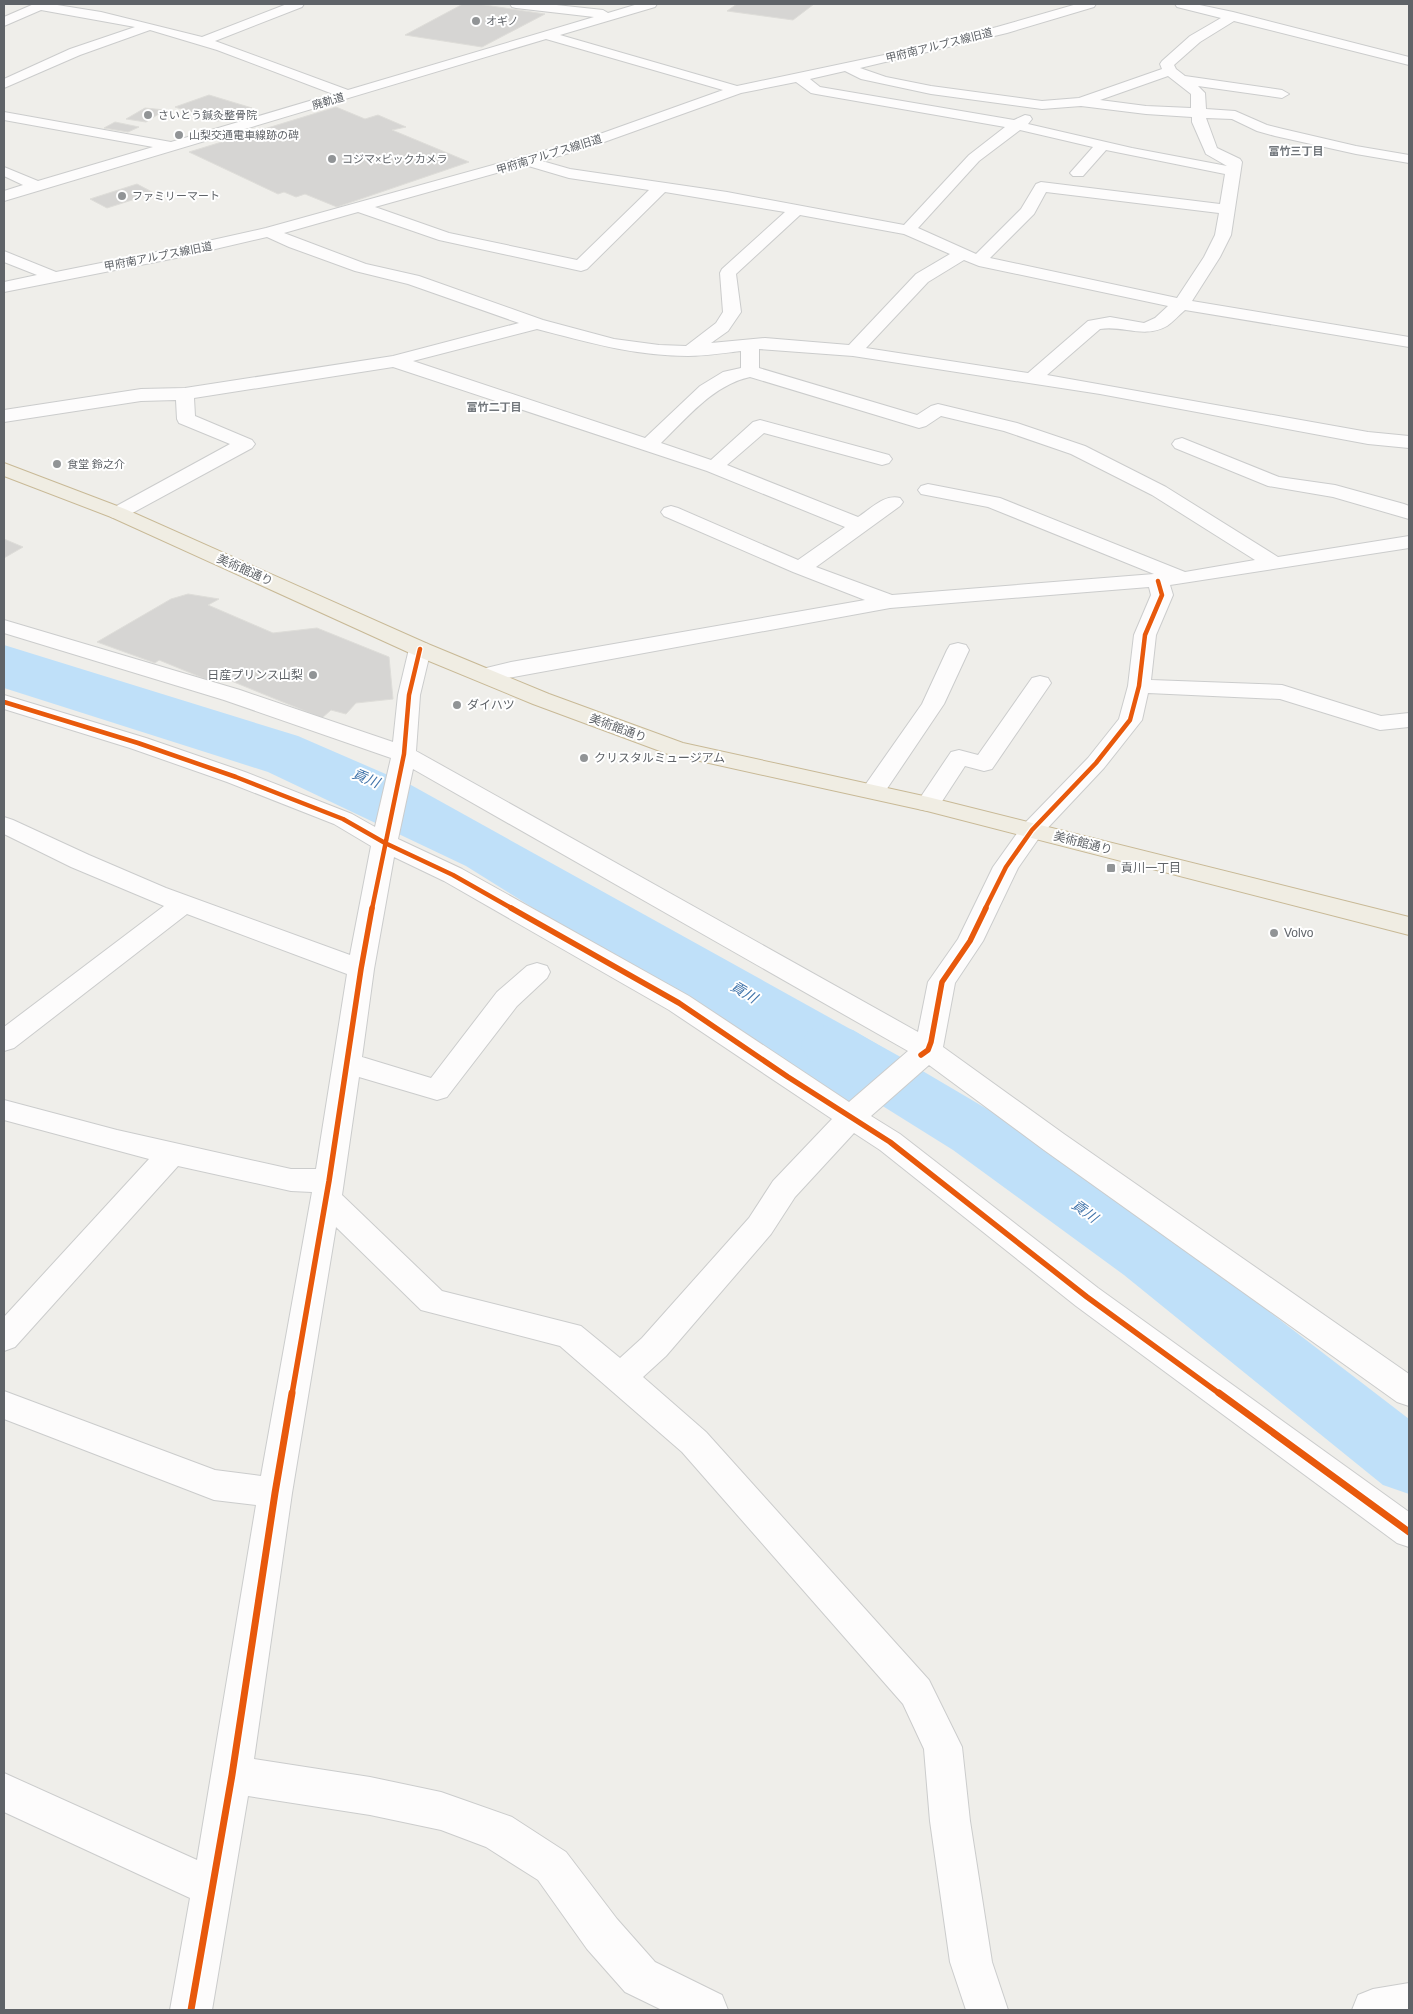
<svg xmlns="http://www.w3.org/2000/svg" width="1413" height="2014" viewBox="0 0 1413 2014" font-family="Helvetica,'Noto Sans JP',sans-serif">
	<rect width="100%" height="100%" fill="#efeeea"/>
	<path fill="#bfe0f9" d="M4,645L298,736L411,785L906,1060L853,1107L466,866L268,772L4,688Z"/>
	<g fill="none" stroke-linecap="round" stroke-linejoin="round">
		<path fill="#bfe0f9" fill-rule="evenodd" d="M831,1024L853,1030L999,1116L1172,1237L1409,1419V1494L1383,1485L1124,1275L953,1150L809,1060L800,1045L809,1030Z"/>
	</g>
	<path fill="#d6d5d3" stroke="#deddd9" d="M463,4H478L545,14L482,47L405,35Z
		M737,4H814L793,20L727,11Z
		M209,95L252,108L218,121L175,107Z
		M336,107L365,119L378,115L406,127L392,130L469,162L337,207L305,194L296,197L284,192L278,194L189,152Z
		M145,108L165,110L146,122L126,119Z
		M115,122L139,127L128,132L104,128Z
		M137,184L154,193L107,208L90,199Z
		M4,539L23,547L4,558Z
		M188,594L219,599L208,605L273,633L317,628L389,657L393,699L356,703L346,714L331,710L322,718L224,678L215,683L159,660L155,663L97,642L171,599Z"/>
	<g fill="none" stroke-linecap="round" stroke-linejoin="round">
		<defs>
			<path id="minor" d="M34,4H51L101,12L202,37L287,4H304L302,7L215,41L348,90L594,17L516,8L512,7L510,4H547L603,10L608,13L638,4H657L655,7L560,35L737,86L903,51L997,27L1077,4H1096L1094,7L1007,33L860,68L886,77L931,86L1042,101L1079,98L1162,69L1160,64L1162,61L1190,36L1221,18L1177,7L1175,4H1195L1233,12L1409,57V65L1234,21L1200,42L1174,65L1176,69L1185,76L1282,90L1289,94L1282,98L1198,86L1205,93L1206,109L1235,111L1267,125L1283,129L1356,146L1409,155V163L1356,154L1275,136L1257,131L1232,119L1206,118L1217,148L1240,159L1242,162L1231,235L1220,257L1192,301L1409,337V347L1185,310C1179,315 1173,322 1167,326C1144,339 1123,325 1100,329L1047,375L1368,432L1409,436V448L1368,444L1100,394L853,356L759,349V368L917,415L931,406L938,404L1017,423L1085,446L1166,487L1278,557L1409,536V548L1170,585L1173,595L1156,635L1151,680L1282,685L1381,716L1409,713V727L1380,730L1280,699L1148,693L1142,720L1138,725L1104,768L1041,835L1018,868L983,941L955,983L943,1047L1064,1134L1409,1374V1406L1397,1402L1044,1150L929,1065L871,1116L900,1134L1098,1288L1409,1512V1547L1397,1543L1076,1306L880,1150L854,1133L795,1197L771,1234L666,1356L643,1377L706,1432L929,1680L962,1747L970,1821L992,1962L1008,2010H966L950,1962L930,1821L924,1749L903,1704L682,1452L560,1346L421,1310L336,1227L292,1493L254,1759L370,1777L441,1792L512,1817L566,1852L617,1919L655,1962L722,1995L728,2010H662L625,1992L587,1949L538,1880L486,1847L441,1830L370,1815L248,1796L212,2010H170L190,1898L4,1812V1773L197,1860L256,1505L214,1500L4,1419V1391L215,1470L261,1476L312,1192L291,1191L178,1166L15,1347L4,1351V1317L149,1159L4,1120V1100L117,1130L291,1169H316L347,974L187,914L14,1048L4,1051V1027L164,906L71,867L4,834V817L13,820L89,855L166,888L350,955L371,846L334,824L227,782L130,748L4,709V695L146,738L245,772L352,814L375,827L391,758L224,700L4,633V620L240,690L393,742L398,695L409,649L412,644L420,642L428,644L431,649L420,695L416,751L918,1032L928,982L958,939L993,867L1023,825L1088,758L1119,719L1128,686L1134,635L1151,595L1149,587L890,608L486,682L478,680L475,675L478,670L511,662L865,600L793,572L664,516L661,512L664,508L671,506L678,508L798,560L845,527L707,471L393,367L194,398L195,416L252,440L255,444L252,448L125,517L118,519L111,517L108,513L111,509L230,444L179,423L177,419L176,400L141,401L4,422V410L141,389L185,388L393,356L519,323L408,284L355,271L289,247L267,237L181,257L4,292V282L37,275L4,262V251L56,272L181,247L266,228L583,140L723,90L546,39L4,201V191L23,185L4,176V167L38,181L153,147L4,120V112L171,142L333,94L217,50L150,30L80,55L4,88V79L70,49L135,27L41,10L4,26V17ZM845,71L861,79L931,94L1042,109L1081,106L1146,114L1192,117V122L1206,154L1227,166L1132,148L1028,124L1032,119L1030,116L1025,115L1014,120L820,87L810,79ZM1168,76L1191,94V108L1146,106L1100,100ZM796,82L811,93L816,94L1005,127L969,155L904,225L727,192L570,169L542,161L593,146L741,93ZM1020,130L1093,147L1070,173L1073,176H1083L1106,150L1225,174L1220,204L1041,182L1036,184L1021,209L976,254L918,228L979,161ZM525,165L569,178L649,190L577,260L449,233L375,207ZM665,192L785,212L722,269L720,273L723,312L716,323L686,346L659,345L614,339L543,320L419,276L366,264L284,233L358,212L439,240L581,271L587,269ZM1046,192L1219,213L1215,235L1204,257L1177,298L990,258L1034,214ZM800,215L904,234L950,254L916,274L849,345L765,338L711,343L728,331L741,312L736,274ZM964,260L979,266L1168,306L1155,318L1144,323L1110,317L1088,321L1028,373L866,348L928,282ZM537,329C587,342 635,356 688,356C705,356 724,353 741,351V368L723,372L700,386L645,438L413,361ZM750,377L919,428L926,426L941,416L1004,431L1071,454L1152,495L1255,560L1185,572L1000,498L928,484L921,486L918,490L921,494L988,507L1154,574L892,595L816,567L900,506L903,502L900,498C884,494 871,509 858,517L727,465L764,433L882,465L889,463L892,459L889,455L760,420L753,422L711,460L661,443C687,418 713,385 750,377ZM413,769L908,1051L849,1102L689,996L462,869L398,839ZM394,857L444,881L669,1010L832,1119L773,1181L749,1218L642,1338L620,1358L581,1326L442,1291L342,1195L359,1077L437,1100L447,1097L517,1006L547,978L550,972L547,966L537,963L527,966L497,992L431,1078L362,1057L374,969Z
				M1182,438L1279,477L1335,485L1404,504L1409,506V519L1333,497L1268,486L1175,448L1172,444L1175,440Z
				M958,643L966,645L969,650L944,704L882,796L873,798L864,796L861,791L922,704L947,650L950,645Z
				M1040,676L1048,678L1051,683L992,769L984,771L965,766L937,809L928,811L919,809L916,804L951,752L959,750L978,755L1032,678Z
				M1409,1983V2010H1352L1358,1995L1373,1989Z"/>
			<path id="highway" d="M4,463L125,509L428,644L549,694L683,743L928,797L1409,917V935L927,811L668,754L533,704L412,654L111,517L4,476Z"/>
		</defs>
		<use href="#minor" stroke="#cbcccc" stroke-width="2"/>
		<use href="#highway" stroke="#c8b996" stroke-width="2"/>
		<use href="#minor" fill="#fdfcfc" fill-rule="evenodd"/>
		<use href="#highway" fill="#f0ede3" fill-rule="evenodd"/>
		<defs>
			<path id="cycleway-far2" d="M4,702L138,743L236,777L343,819L385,843L453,875L513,909
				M372,909L404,754L409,695L420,649
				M985,909L1006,867L1032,830L1096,763L1130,720L1139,686L1145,635L1162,595L1158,581"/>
			<path id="cycleway-far1" d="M511,908L679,1003L788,1077L890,1142L1087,1297L1220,1394
				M921,1055L928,1050L931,1042L942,982L970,941L986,908
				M292,1394L329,1181L361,969L372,908"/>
			<path id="cycleway" d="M1219,1393L1409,1532
				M191,2010L232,1775L275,1493L292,1393"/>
		</defs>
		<use href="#cycleway-far2" stroke="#fff" stroke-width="7"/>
		<use href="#cycleway-far1" stroke="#fff" stroke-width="9"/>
		<use href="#cycleway" stroke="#fff" stroke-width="10"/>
		<use href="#cycleway-far2" stroke="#e8590c" stroke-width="4.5"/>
		<use href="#cycleway-far1" stroke="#e8590c" stroke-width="5.5"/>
		<use href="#cycleway" stroke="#e8590c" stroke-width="7"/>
	</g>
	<g fill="#919496" stroke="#fff" stroke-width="2">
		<circle cx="476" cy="21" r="5"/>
		<circle cx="148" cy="115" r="5"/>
		<circle cx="179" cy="135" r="5"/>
		<circle cx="332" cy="159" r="5"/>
		<circle cx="122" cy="196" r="5"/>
		<circle cx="57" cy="464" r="5"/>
		<circle cx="313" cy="675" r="5"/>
		<circle cx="457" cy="705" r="5"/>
		<circle cx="584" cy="758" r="5"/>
		<rect x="1106" y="863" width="10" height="10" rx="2.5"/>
		<circle cx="1274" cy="933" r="5"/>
	</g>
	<g text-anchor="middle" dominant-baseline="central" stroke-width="4" stroke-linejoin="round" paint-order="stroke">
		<g font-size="11" fill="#5f6368" stroke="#fff" text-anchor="start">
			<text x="486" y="21">オギノ</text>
			<text x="158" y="115">さいとう鍼灸整骨院</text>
			<text x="189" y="135">山梨交通電車線跡の碑</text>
			<text x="342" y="159">コジマ×ビックカメラ</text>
			<text x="132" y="196">ファミリーマート</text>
			<text x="67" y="464">食堂 鈴之介</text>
		</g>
		<g font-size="11" fill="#5f6368" stroke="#fff">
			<text transform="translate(939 45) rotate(-14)">甲府南アルプス線旧道</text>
			<text transform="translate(328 101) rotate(-16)">廃軌道</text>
			<text transform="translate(549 154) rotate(-17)">甲府南アルプス線旧道</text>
			<text transform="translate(158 256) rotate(-11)">甲府南アルプス線旧道</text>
		</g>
		<g font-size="11" font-weight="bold" fill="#70757a" stroke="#fff">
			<text x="1296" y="151">富竹三丁目</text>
			<text x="494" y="407">富竹二丁目</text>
		</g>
		<g font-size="12" fill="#5f6368" stroke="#fff">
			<text transform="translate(245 570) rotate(24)">美術館通り</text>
			<text transform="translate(618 728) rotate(20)">美術館通り</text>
			<text transform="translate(1083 843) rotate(14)">美術館通り</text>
		</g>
		<g font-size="12" fill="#5f6368" stroke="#fff" text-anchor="start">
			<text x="303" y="675" text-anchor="end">日産プリンス山梨</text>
			<text x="467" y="705">ダイハツ</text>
			<text x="594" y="758">クリスタルミュージアム</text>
			<text x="1121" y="868">貢川一丁目</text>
			<text x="1284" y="933">Volvo</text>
		</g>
		<g font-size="14" font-style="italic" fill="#4174aa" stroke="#fff">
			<text transform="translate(366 778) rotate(23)">貢川</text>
			<text transform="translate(744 992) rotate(31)">貢川</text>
			<text transform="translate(1085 1211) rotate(36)">貢川</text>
		</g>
	</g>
	<rect width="1413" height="2014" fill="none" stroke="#5f6368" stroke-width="10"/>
</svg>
